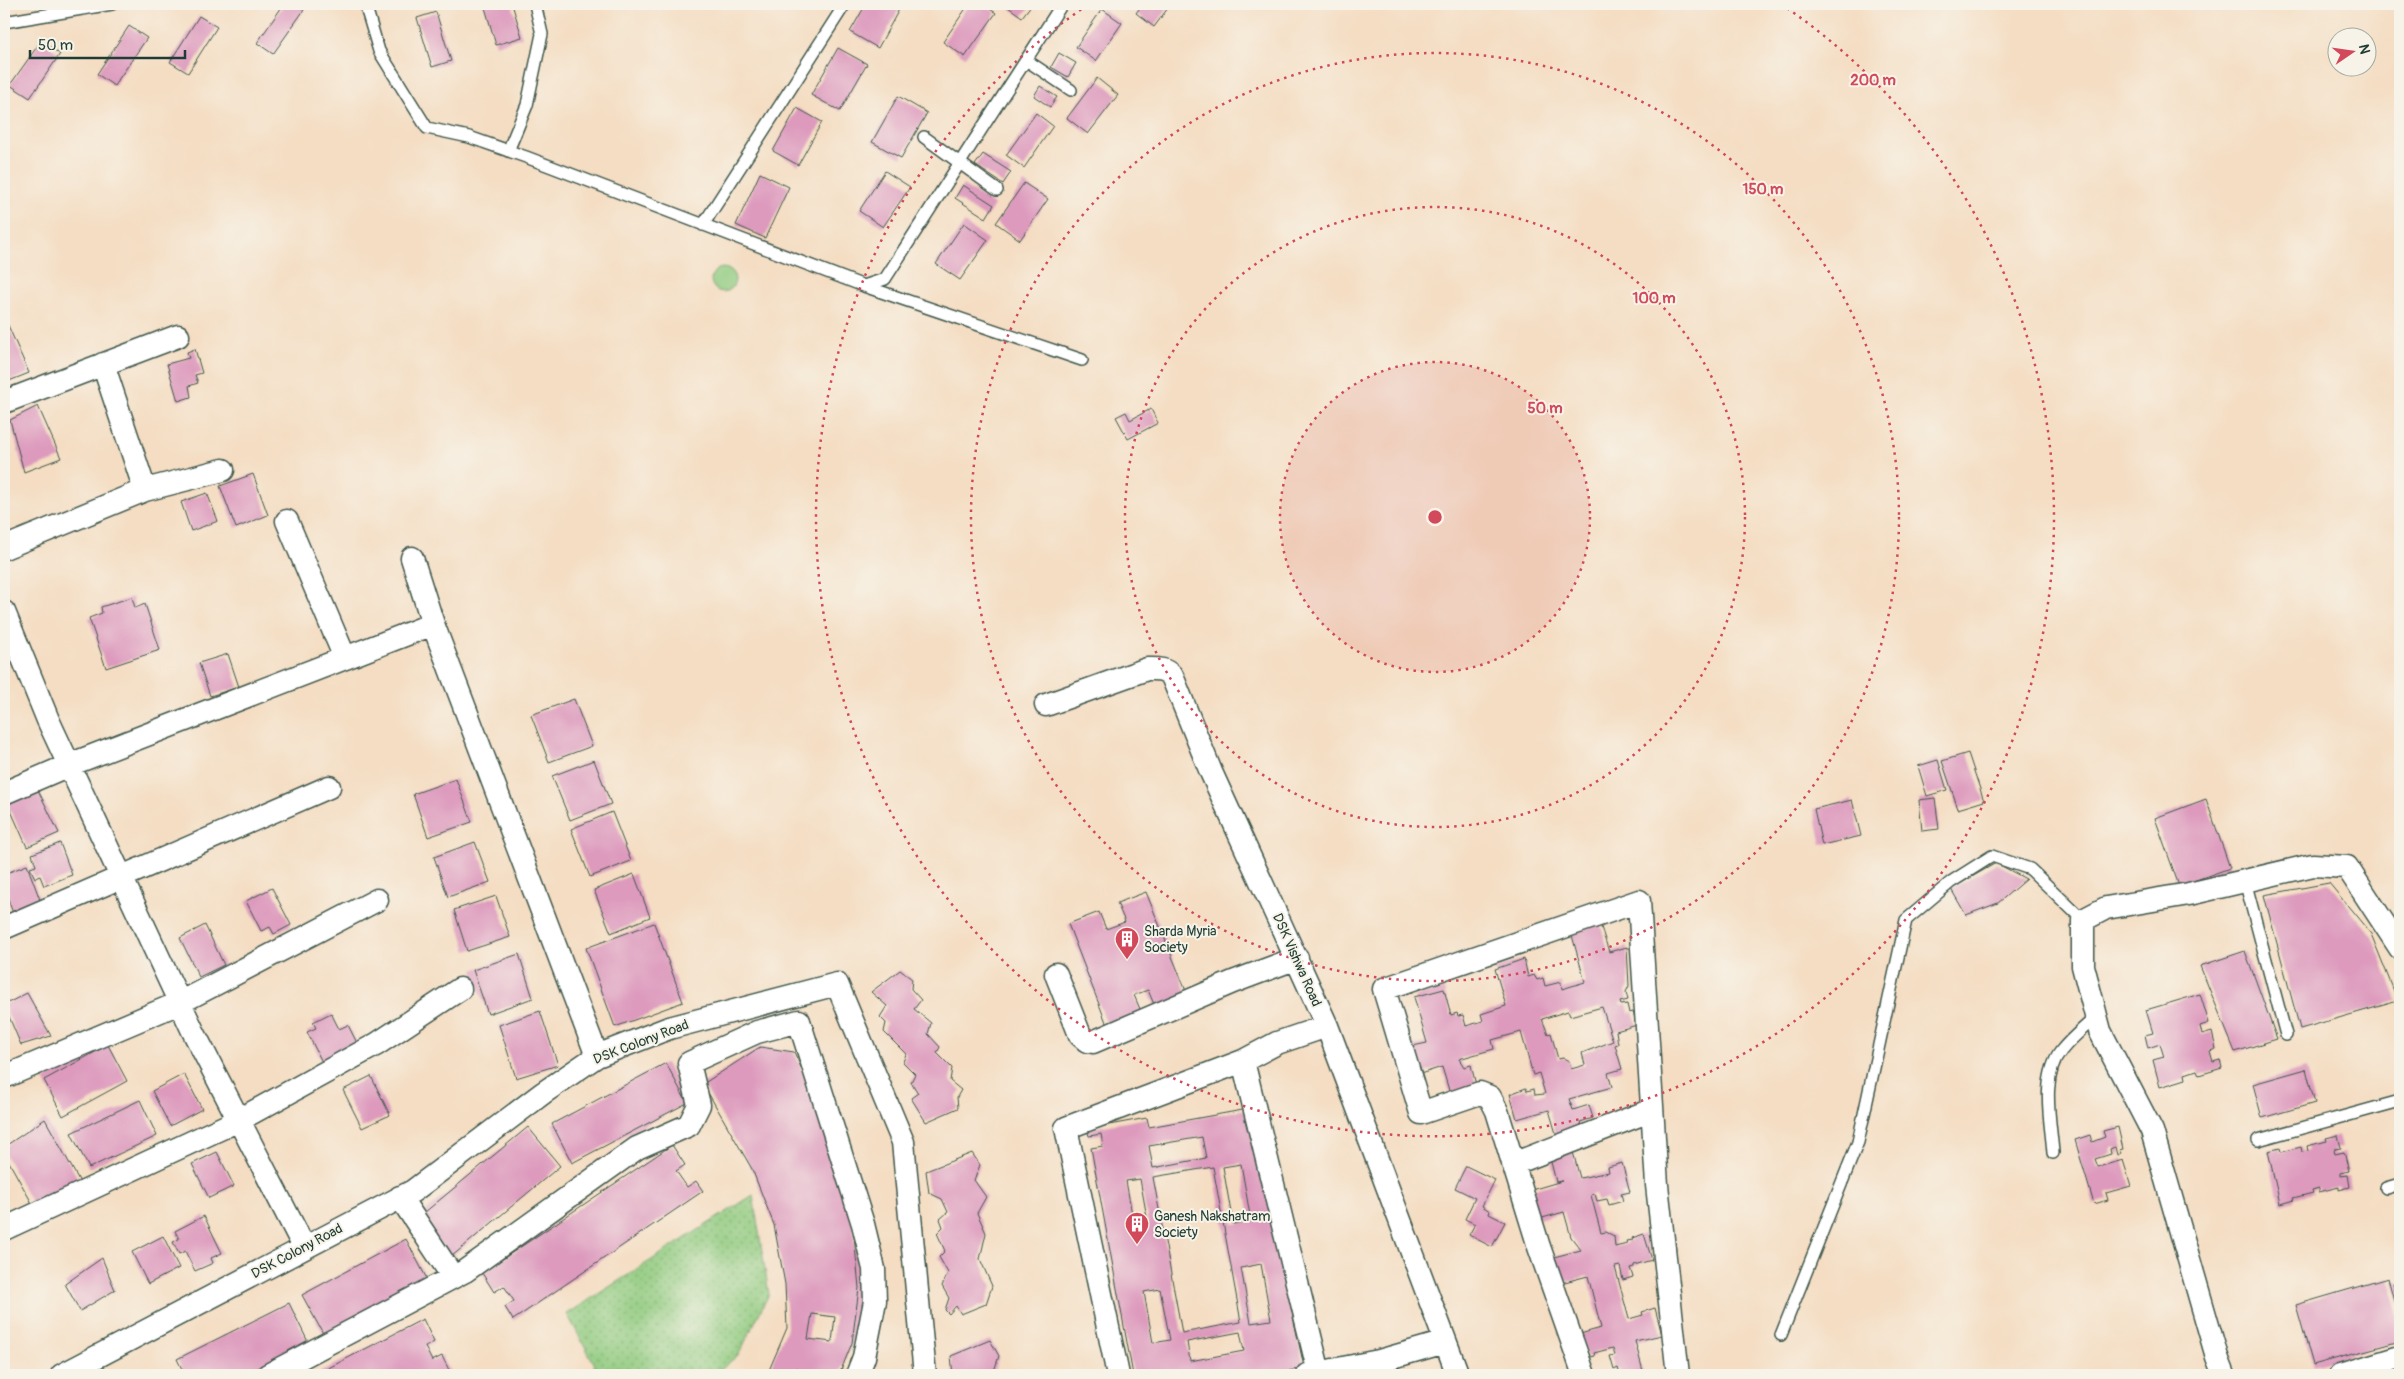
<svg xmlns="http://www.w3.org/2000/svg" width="2404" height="1379" viewBox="0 0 2404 1379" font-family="Pangolin,sans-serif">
	<defs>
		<pattern id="park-dots" width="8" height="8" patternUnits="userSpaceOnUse" patternTransform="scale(1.25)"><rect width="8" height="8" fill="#91cb80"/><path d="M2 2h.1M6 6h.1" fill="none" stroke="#76a66a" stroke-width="1.8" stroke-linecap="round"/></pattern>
	</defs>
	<rect width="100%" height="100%" fill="#f7f3e8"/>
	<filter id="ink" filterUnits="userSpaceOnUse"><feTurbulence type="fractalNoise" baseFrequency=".02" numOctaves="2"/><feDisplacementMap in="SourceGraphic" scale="10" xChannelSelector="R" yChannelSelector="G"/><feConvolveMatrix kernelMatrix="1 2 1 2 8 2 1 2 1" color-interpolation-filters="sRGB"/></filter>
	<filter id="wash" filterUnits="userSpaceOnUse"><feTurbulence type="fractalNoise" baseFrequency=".0096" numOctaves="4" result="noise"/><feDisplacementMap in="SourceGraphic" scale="20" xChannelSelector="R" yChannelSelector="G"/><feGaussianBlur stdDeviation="1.12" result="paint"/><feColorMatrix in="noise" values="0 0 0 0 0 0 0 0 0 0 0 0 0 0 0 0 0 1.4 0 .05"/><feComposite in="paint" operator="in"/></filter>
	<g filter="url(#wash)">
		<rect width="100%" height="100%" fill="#f4ddc2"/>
		<path fill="#91cb80" stroke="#58845a" d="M711 280a12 12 0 1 1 24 0a12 12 0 1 1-24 0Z"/>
		<path fill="url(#park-dots)" stroke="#58845a" d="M753,1195L769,1294L739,1354L715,1375H588L595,1365L567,1314Z"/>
		<g id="blocks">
			<path fill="#dd9abd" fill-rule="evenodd" d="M284,4H295L304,10L273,54L257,43Z
				M484,4H512L522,37L496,45Z
				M866,4H902L878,48L850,32Z
				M969,4H982L996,13L965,57L943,42Z
				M1004,4H1032L1022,17Z
				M1143,4H1171L1154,27L1136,13Z
				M1102,9L1122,23L1096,61L1076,47Z
				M436,12L451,61L432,67L417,18Z
				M199,16L217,27L188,73L170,62Z
				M129,26L147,38L114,86L97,74Z
				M41,41L60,54L30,98L10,85Z
				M838,48L867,64L840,111L811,95Z
				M1059,53L1076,63L1068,77L1051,67Z
				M1097,78L1118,95L1088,134L1067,118Z
				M1040,86L1057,97L1050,107L1034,96Z
				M898,96L927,113L901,158L872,142Z
				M797,108L822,122L798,165L773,151Z
				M1036,113L1053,126L1024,168L1006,155Z
				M983,154L1011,172L1003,184L975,165Z
				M885,171L910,187L883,227L859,211Z
				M760,173L789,187L765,238L736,225Z
				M1024,183L1048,199L1020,240L996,223Z
				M963,185L994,205L986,218L955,198Z
				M964,223L988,240L960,280L936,264Z
				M7,323L29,373L4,383V325Z
				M195,349L202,373L195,375L198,383L189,386L191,397L178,401L167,364L189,358L187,352Z
				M38,406L61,458L24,472L10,420Z
				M1151,409L1158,423L1128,439L1116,417L1126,412L1130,420Z
				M253,474L268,515L236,528L220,486Z
				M207,493L218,521L191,531L181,502Z
				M132,597L135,608L145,604L160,650L106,668L89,618L102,613L101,607Z
				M228,654L239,687L210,696L199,663Z
				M574,699L592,746L549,762L531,715Z
				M1968,753L1984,801L1958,809L1942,761Z
				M594,760L611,804L570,820L552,776Z
				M1938,760L1947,790L1927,796L1918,766Z
				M456,779L472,822L428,837L413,794Z
				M37,788L59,833L27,847L7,802Z
				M1935,798L1939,829L1922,831L1919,800Z
				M2206,799L2230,868L2179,886L2155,818Z
				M1852,800L1861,836L1822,845L1814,809Z
				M612,812L631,861L590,877L571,829Z
				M475,842L490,882L448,897L434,857Z
				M60,843L72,875L44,886L40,876L35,878L30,868L36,866L32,854Z
				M1996,863L2026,879L1998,903L1966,915L1951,889Z
				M27,865L42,905L14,916L4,888V874Z
				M634,874L650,917L611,933L594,890Z
				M2329,883L2371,934L2398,1001L2300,1029L2264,895Z
				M272,888L291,925L274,934L270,927L261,931L246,901Z
				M1146,892L1188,996L1156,1009L1148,990L1134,995L1143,1016L1109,1030L1068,924L1099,912L1106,929L1125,922L1117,903Z
				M496,896L510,937L467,951L454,910Z
				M654,923L683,1002L615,1027L586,948Z
				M1600,924L1609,952L1627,947L1629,986L1626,992L1628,1000L1620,1002L1621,1005L1627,1004L1629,1013L1633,1012L1637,1025L1616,1031L1618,1044L1615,1045L1622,1069L1608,1073L1612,1087L1569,1099L1573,1110L1589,1105L1593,1118L1580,1122L1582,1130L1557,1137L1549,1110L1517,1119L1510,1094L1526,1088L1527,1091L1534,1089L1535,1095L1545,1094L1539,1073L1533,1075L1521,1032L1492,1040L1494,1049L1459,1059L1464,1067L1471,1065L1477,1089L1451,1097L1442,1067L1417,1075L1408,1047L1427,1043L1414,997L1444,989L1451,1015L1457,1013L1458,1016L1463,1015L1466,1026L1483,1021L1481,1014L1506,1006L1495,969L1524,959L1528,977L1534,975L1537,980L1543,978L1545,986L1561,982L1562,989L1585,982L1571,932ZM1602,1007L1613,1041L1582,1053L1585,1065L1571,1069L1569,1061L1563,1058L1558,1059L1551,1033L1548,1034L1542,1019L1568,1011L1570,1016Z
				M205,925L224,965L199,977L180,938Z
				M2245,951L2277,1039L2235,1052L2200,966Z
				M519,954L533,998L488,1014L473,970Z
				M900,970L912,979L911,989L921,1000L914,1009L931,1023L928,1034L940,1047L937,1053L952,1068L950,1081L961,1090L957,1097L958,1108L926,1122L911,1098L918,1093L911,1082L915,1074L903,1062L906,1054L884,1032L886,1023L880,1017L887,1006L871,992Z
				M27,993L51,1036L21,1045L4,1005Z
				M2200,994L2209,1023L2200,1026L2202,1035L2212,1032L2216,1049L2210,1051L2213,1062L2220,1060L2222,1068L2199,1075L2197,1070L2185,1074L2186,1079L2160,1087L2153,1060L2164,1057L2160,1044L2148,1048L2145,1035L2153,1033L2146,1010Z
				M540,1011L558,1065L516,1078L499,1025Z
				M331,1013L339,1029L348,1025L358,1045L322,1062L307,1032L316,1028L313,1022Z
				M108,1045L127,1081L63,1116L44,1080Z
				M760,1047L794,1052L820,1109L853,1224L859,1288L852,1343L839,1375H813L796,1368L793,1375H767L787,1328L785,1284L774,1225L752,1169L703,1084ZM812,1314L835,1317L832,1342L808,1339Z
				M666,1063L687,1103L572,1163L552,1124Z
				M2306,1069L2315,1103L2262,1118L2253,1084Z
				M184,1074L202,1109L170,1126L152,1091Z
				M371,1076L390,1115L362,1128L343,1090Z
				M140,1100L157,1136L89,1168L71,1133Z
				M1248,1109L1304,1367L1289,1371L1290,1375H1133L1091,1148L1103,1146L1101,1134L1089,1136L1087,1129L1147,1118L1149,1127ZM1202,1137L1206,1158L1153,1168L1149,1146ZM1241,1164L1251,1221L1233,1224L1223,1167ZM1213,1167L1241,1322L1182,1333L1153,1177ZM1140,1179L1148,1223L1134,1225L1126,1181ZM1261,1264L1271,1320L1251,1323L1241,1268ZM1160,1289L1170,1340L1153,1343L1144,1292ZM1240,1332L1244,1351L1190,1361L1187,1342Z
				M45,1119L81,1184L33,1205L4,1153V1147Z
				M528,1127L560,1166L451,1257L419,1217Z
				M2118,1127L2123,1149L2119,1150L2121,1153L2117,1155L2115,1147L2110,1149L2111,1154L2095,1159L2098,1167L2123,1160L2131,1186L2106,1193L2108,1200L2094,1204L2075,1140L2090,1135L2092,1142L2105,1137L2103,1131Z
				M2338,1135L2341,1148L2334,1149L2335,1154L2344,1152L2349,1171L2341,1173V1176L2348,1175L2350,1187L2339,1190V1187L2319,1192V1188L2312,1190L2313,1193L2293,1198L2294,1200L2280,1204L2268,1151L2280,1148L2281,1152L2301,1147L2302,1152L2308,1151L2307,1146L2327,1141L2326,1138Z
				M672,1145L685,1165L676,1171L687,1187L696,1181L703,1191L513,1320L505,1307L514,1301L504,1286L494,1292L482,1273Z
				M217,1152L234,1186L209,1198L192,1164Z
				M1573,1152L1580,1178L1609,1172L1608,1167L1622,1163L1630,1192L1621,1194L1623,1201L1609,1205L1607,1199L1597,1201L1595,1194L1591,1195L1601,1233L1606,1232L1614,1236L1615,1247L1627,1244L1626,1241L1633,1240L1632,1238L1644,1234L1652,1260L1634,1265V1267L1630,1268L1633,1277L1623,1280L1620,1266L1615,1267L1629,1319L1643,1315L1642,1312L1655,1308L1662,1335L1635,1341L1644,1375H1620L1618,1368L1614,1370L1610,1356L1615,1355L1613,1348L1594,1353L1595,1356L1587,1358L1580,1334L1601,1328L1588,1276L1557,1284L1550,1258L1581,1250L1571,1237L1564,1212L1535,1220L1528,1191L1562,1181L1556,1182L1550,1158Z
				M972,1153L980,1165L974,1180L986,1197L977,1213L986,1233L980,1259L992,1286L986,1304L961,1314L956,1306L949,1314L945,1310L949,1298L942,1286L948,1273L939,1257L945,1251L937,1233L943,1227L940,1219L948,1212L942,1199L929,1193L926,1171Z
				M1466,1166L1495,1180L1482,1206L1490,1211L1489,1214L1505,1222L1492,1247L1469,1235L1475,1224L1465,1219L1475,1198L1455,1188Z
				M204,1216L222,1253L211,1258L213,1263L195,1271L185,1251L179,1254L173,1242L179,1239L175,1231Z
				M163,1236L179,1268L148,1284L132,1252Z
				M406,1239L428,1281L325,1337L302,1295Z
				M102,1258L115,1290L80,1311L65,1284Z
				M2388,1278L2400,1323V1341L2313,1365L2296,1305Z
				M2400,1281V1306L2393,1283Z
				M289,1303L310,1346L250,1375H185L177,1359Z
				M423,1319L434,1342L425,1347L432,1361L442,1356L451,1374L315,1375Z
				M990,1340L999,1356L994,1371L997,1375H953L951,1356Z"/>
		</g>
	</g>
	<g filter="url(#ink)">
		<use href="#blocks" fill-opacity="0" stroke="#3f5549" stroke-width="1"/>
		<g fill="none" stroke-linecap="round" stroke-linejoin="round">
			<defs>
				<path id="service" d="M365,4L379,51L427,128L469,137L526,157L864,286L885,279L1062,4
					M4,22L112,4
					M1026,60L1071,90
					M924,137L997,190
					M508,151L527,105L542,34L535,4
					M703,225L845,4
					M864,286L1082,360
					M2245,881L2286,1035
					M2258,1140L2400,1101
					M2053,1153C2051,1122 2040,1078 2061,1051C2071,1038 2085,1027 2097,1016
					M2386,1188L2400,1184
					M1781,1335L1858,1142L1906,920L1951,882L1992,856L2030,869L2083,920"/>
				<path id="minor" d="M103,364L145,490
					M4,402L178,336
					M287,521L345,658
					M4,548L145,490L223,470
					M412,558L433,624L597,1056
					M4,612L48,720L193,1031L304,1247
					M1046,705L1147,669C1158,669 1164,668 1172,676L1211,772L1327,1026L1458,1375
					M4,793L69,765L433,624
					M4,928L329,787
					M1056,974L1080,1035L1087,1041L1093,1042L1233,982L1297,958
					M1243,1061L1319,1373
					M4,1077L179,1003L377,900
					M1513,1164L1652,1110
					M400,1197L453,1277
					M4,1229L239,1120L377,1044L460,989
					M62,1375L413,1191L543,1093L597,1056L669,1028L837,984L903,1142L925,1375
					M268,1375L465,1271L637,1148L689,1125L699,1105L689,1063L757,1032L799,1021L863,1224L874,1269L875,1301L864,1357L857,1375
					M1118,1375L1066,1128L1243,1061L1277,1043L1327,1026
					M1307,1375L1379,1361L1445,1342
					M1584,1375L1539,1247L1497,1111L1490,1097L1480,1093L1421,1113L1384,989L1639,901L1657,1185L1678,1375
					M2224,1375L2217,1357L2152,1131L2100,1031L2083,966V920L2106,908L2189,894L2313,865L2347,867L2400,948
					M2341,1375L2400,1357"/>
			</defs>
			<use href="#service" stroke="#3f5549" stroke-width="14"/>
			<use href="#minor" stroke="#3f5549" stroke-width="25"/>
			<use href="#service" stroke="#fff" stroke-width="11"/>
			<use href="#minor" stroke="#fff" stroke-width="22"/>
		</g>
	</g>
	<circle cx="1435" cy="517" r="155" fill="#d1495b" fill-opacity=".12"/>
	<g fill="none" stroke="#d1495b" stroke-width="2.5" stroke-dasharray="2.5 5">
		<circle cx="1435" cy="517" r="155"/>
		<circle cx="1435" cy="517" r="310"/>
		<circle cx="1435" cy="517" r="464"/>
		<path d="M1781 4A619 619 0 1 1 1089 4"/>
	</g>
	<defs>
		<symbol id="building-pin" viewBox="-11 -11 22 30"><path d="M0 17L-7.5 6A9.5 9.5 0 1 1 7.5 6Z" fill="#d1495b" stroke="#f7f3e8"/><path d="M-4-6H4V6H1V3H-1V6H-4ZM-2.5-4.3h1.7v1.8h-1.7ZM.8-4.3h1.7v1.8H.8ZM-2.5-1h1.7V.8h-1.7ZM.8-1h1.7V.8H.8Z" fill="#fff"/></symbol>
	</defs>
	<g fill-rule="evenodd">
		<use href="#building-pin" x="1113" y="925" width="28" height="38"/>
		<use href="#building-pin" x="1123" y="1210" width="28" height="38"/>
	</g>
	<g text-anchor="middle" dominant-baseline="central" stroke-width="4" stroke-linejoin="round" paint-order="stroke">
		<g font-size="14" fill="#1f3d34" stroke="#f7f3e8" text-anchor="start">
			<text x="1144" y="931">Sharda Myria<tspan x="1144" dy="16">Society</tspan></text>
			<text x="1154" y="1216">Ganesh Nakshatram<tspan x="1154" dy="16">Society</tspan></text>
		</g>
		<g font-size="14" fill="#1f3d34" stroke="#f7f3e8">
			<text transform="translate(1297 960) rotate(66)">DSK Vishwa Road</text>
			<text transform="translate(641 1042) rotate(-21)">DSK Colony Road</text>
			<text transform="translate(297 1251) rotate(-28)">DSK Colony Road</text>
		</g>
	</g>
	<circle cx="1435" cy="517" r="8" fill="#d1495b" stroke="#f7f3e8" stroke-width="2.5"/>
	<g font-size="15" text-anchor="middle" font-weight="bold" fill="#d1495b" stroke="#f7f3e8" stroke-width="4" stroke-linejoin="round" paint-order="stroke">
		<text x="1873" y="85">200 m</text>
		<text x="1763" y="194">150 m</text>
		<text x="1654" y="303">100 m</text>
		<text x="1545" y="413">50 m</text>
	</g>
	<rect width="2404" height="1379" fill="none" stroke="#f7f3e8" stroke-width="20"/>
	<g transform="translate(2352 52) rotate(77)"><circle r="24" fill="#f7f3e8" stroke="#a1aaa0"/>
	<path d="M0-4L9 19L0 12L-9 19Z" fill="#d1495b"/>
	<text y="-8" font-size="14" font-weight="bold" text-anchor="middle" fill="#1f3d34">N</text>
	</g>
	<path d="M30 50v8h155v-8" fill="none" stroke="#1f3d34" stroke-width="2.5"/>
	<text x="38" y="50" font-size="15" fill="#1f3d34" stroke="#f7f3e8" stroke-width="4" paint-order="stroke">50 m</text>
</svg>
